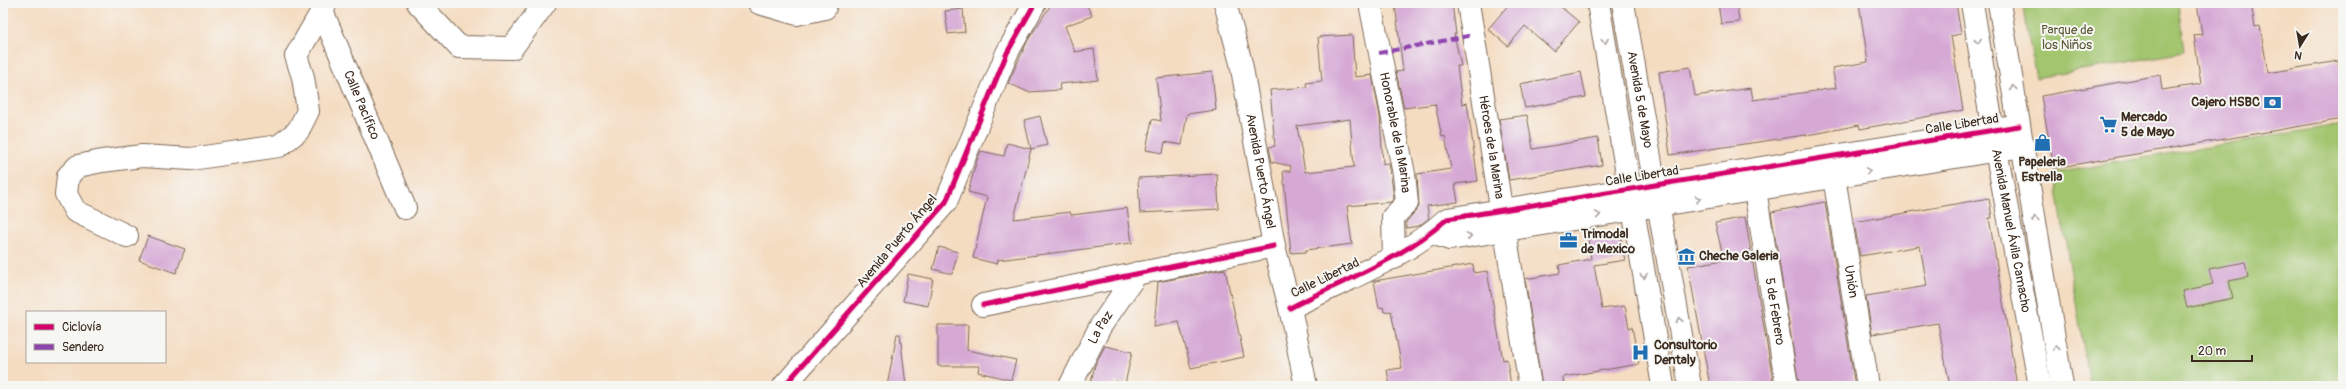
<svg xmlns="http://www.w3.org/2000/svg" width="2346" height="389" viewBox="0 0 2346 389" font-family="Pangolin,sans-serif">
	<rect width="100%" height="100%" fill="#f6f6f2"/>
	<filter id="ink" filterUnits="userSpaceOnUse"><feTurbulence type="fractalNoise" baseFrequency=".025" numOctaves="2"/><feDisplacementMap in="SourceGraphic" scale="8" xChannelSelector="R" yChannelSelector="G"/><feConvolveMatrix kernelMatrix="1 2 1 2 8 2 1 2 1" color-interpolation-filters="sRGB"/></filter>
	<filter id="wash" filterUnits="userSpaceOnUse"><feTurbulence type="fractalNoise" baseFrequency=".012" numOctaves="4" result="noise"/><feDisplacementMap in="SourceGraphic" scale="16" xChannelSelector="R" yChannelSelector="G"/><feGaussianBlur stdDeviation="0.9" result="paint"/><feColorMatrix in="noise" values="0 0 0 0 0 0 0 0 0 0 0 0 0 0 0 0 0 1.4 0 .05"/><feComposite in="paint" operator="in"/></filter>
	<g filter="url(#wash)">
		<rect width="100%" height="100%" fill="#f4dcc1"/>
		<path fill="#a2c56e" stroke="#6e7846" d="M2022,3H2178L2184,52L2036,78Z
			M2343,124V386H2090L2054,173Z"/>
		<g id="blocks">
			<path fill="#d6a9d5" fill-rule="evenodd" d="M1052,3H1086L1092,16L1065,26L1075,52L1094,49L1098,80L1059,84L1060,90L1028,92L1008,83L1028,40Z
				M1395,3H1452L1456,34H1454L1461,66H1457L1462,104L1467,103L1478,181L1455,184L1458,202L1427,206L1429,218L1419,226L1406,228V222L1419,207L1417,174L1451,169L1445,136L1442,137L1435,104L1404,108L1396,72L1403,71Z
				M1510,3H1556L1579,22L1554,51L1525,26L1508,46L1488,29Z
				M1718,3H1737L1739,22L1721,24Z
				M1859,3H1956L1961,34L1951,36L1963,110L1860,129L1859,125L1819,133L1670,155L1659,72L1690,67L1695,96L1751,88L1753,100L1836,88L1832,68L1868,62Z
				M2197,3H2251L2255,27L2260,26L2268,73L2338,61L2343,92V119L2054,168L2041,96L2160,75L2162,90L2201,84L2194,35L2202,34Z
				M963,9L965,32L948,34L945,11Z
				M1352,35L1355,77L1372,75L1380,116L1383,164L1389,163L1394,198L1391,202L1347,206L1352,244L1306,250V252L1291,253L1283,171H1290L1291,166L1272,162L1269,147L1275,146L1270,90L1307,87L1306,83L1322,81L1318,37ZM1350,119L1354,167L1305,172L1297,126Z
				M1212,72L1216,110L1187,114L1182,145L1165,142L1163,153L1146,150L1152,119L1161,121L1156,78Z
				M1581,72L1586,97L1525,108L1520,84Z
				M1527,115L1533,149L1598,138L1602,165L1509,180L1499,119Z
				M1040,116L1047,145L1031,149L1024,120Z
				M1007,143L1031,149L1014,219L1070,212L1071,215L1127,208L1132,243L998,260L997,264L973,258L987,197L968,192L976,163L981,151L1004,156Z
				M1217,174L1219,209L1140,213L1138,178Z
				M1989,198L1992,218H1989L2017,386H1950L1938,323L1872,334L1866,296L1927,286L1920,246L1860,256L1854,222Z
				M1825,202L1855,386H1799L1771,212Z
				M1745,217L1774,386H1710L1688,266L1724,260L1715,223Z
				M1620,234L1625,260L1594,265L1602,309L1625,306L1629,328L1632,327L1639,364L1563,377L1564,386H1542L1525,279L1560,273L1559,265L1591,259L1588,239Z
				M148,236L185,249L176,273L139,260Z
				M939,247L958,252L952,274L933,269Z
				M2245,262L2248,277L2229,281L2233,298L2187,308L2183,291L2213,284L2209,269Z
				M1473,264L1474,273L1487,271L1503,360L1507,359L1511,386H1390L1387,370L1402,368L1391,311L1384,312L1383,307L1379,308L1374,281Z
				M1225,269L1244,357L1191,368L1179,322L1154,327L1158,282Z
				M908,274L933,279L928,306L903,301Z
				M938,325H968L967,350L1016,360L1011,380L978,372L979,366H938Z
				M897,334H900L906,386H887Z
				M1105,346L1132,352L1125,384L1115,381L1114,386H1090L1095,365Z"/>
		</g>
	</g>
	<g filter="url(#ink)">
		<use href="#blocks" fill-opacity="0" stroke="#7c6857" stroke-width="1"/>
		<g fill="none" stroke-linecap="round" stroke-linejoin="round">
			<defs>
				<g id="minor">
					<path id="s1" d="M326,3L322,11L405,208"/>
					<path d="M418,3L459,47L512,48L545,3"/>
					<path d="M759,3L797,14L825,8V3"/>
					<path id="s2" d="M1225,3L1241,63L1274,246L1290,308L1306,386"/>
					<path id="s3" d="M1370,3L1404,174L1407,203L1393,217L1394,258"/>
					<path id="s4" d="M1468,3L1530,386"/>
					<path d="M1598,3L1663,386"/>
					<path id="s5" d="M1623,3L1690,386"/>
					<path id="s6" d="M1972,3L1996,150L2040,386"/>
					<path d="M1999,3L2062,386"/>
					<path id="s7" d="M1834,177L1868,386"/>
					<path id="s8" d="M1755,190L1787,386"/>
					<path d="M1432,233L1450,239L2023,146"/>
					<path d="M127,236L75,211L66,194L68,176L78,166L102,161L142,156L191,159L279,146L298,131L308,111L303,77L296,56L322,11"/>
					<path d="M983,305L1274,246"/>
					<path d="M1290,308C1343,280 1402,260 1447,219L2019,126"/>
					<path d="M784,386L946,202L1007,53L1035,3"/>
					<path id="s9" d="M1070,386L1100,327L1137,273"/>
				</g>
			</defs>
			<use href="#minor" stroke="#7c6857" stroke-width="24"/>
			<use href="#minor" stroke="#fff" stroke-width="22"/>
			<path stroke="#8e44ad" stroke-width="4" stroke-dasharray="8 4" stroke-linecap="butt" d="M1379,53L1473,35"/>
			<defs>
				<path id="cycleway" d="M983,305L1274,246
					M1290,308C1343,280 1402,260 1447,219L2019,126
					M784,386L946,202L1007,53L1035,3"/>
			</defs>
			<use href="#cycleway" stroke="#f6f6f2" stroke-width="8"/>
			<use href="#cycleway" stroke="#d6006c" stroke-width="5"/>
		</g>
		<defs><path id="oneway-chevron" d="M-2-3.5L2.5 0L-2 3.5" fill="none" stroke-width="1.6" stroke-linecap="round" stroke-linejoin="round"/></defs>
		<g stroke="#a79f9a">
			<use href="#oneway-chevron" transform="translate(1605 41) rotate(80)"/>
			<use href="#oneway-chevron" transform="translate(1978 41) rotate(81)"/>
			<use href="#oneway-chevron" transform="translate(2013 88) rotate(-99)"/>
			<use href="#oneway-chevron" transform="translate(1868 171) rotate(-9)"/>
			<use href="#oneway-chevron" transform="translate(1698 199) rotate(-10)"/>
			<use href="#oneway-chevron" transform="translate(1598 215) rotate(-9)"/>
			<use href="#oneway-chevron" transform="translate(2035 219) rotate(-99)"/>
			<use href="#oneway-chevron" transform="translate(1469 236) rotate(-9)"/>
			<use href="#oneway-chevron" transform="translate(1644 276) rotate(81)"/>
			<use href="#oneway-chevron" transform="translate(1679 320) rotate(-100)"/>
			<use href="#oneway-chevron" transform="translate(2056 348) rotate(-99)"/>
		</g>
	</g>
	<defs>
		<symbol id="bank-bare" viewBox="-9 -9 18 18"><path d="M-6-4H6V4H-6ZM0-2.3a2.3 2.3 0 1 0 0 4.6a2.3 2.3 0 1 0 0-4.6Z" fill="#1f6fb2" stroke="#f6f6f2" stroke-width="2.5" paint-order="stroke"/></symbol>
		<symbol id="supermarket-bare" viewBox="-9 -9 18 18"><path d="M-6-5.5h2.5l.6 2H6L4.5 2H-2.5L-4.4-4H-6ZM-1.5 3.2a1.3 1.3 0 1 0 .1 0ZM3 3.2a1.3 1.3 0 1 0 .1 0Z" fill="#1f6fb2" stroke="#f6f6f2" stroke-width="2.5" paint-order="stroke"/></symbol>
		<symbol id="shop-bare" viewBox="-9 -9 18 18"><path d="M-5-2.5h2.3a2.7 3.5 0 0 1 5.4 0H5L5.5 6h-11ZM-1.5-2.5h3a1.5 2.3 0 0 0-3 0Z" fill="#1f6fb2" stroke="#f6f6f2" stroke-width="2.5" paint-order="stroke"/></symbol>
		<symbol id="office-bare" viewBox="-9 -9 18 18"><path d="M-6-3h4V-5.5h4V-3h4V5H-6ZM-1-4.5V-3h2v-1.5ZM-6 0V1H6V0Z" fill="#1f6fb2" stroke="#f6f6f2" stroke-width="2.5" paint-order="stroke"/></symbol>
		<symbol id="museum-bare" viewBox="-9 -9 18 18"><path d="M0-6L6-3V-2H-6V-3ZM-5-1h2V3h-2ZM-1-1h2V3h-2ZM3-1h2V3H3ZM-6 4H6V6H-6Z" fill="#1f6fb2" stroke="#f6f6f2" stroke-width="2.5" paint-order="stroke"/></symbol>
		<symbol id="hospital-bare" viewBox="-9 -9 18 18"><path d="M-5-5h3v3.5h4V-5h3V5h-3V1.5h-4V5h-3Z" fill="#1f6fb2" stroke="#f6f6f2" stroke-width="2.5" paint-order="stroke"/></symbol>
	</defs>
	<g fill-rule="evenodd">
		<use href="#bank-bare" x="2260" y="90" width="25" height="25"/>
		<use href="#supermarket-bare" x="2096" y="112" width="25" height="25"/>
		<use href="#shop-bare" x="2030" y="130" width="25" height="25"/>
		<use href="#office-bare" x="1556" y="228" width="25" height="25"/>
		<use href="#museum-bare" x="1674" y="244" width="25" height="25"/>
		<use href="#hospital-bare" x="1628" y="340" width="25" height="25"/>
	</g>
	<g text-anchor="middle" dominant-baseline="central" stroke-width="4" stroke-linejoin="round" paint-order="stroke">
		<g font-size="13" fill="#5a5836" stroke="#f6f6f2">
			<text x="2067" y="30">Parque de<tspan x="2067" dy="15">los Niños</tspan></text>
		</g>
		<g font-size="13" fill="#3b2a1e" stroke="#f6f6f2">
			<text stroke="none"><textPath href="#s5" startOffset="98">Avenida 5 de Mayo</textPath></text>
			<text stroke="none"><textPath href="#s1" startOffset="111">Calle Pacífico</textPath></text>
			<text transform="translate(1962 124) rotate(-9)">Calle Libertad</text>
			<text stroke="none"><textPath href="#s3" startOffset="132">Honorable de la Marina</textPath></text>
			<text stroke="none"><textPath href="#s4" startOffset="146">Héroes de la Marina</textPath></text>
			<text stroke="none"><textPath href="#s2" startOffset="172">Avenida Puerto Ángel</textPath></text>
			<text transform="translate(1642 176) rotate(-9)">Calle Libertad</text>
			<text stroke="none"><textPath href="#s6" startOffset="231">Avenida Manuel Ávila Camacho</textPath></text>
			<text transform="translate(897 241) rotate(-50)">Avenida Puerto Ángel</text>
			<text transform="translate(1325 278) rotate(-26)">Calle Libertad</text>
			<text stroke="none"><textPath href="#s7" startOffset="106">Unión</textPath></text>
			<text stroke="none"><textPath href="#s8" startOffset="123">5 de Febrero</textPath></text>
			<text stroke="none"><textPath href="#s9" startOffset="66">La Paz</textPath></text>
		</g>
		<g font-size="13" font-weight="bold" fill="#3b2a1e" stroke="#f6f6f2" text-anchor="start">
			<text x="2260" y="102" text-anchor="end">Cajero HSBC</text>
			<text x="2121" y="117">Mercado<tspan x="2121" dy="15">5 de Mayo</tspan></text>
			<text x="2042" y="162" text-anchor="middle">Papeleria<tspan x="2042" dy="15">Estrella</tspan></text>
			<text x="1581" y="234">Trimodal<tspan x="1581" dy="15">de Mexico</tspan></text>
			<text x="1699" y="256">Cheche Galeria</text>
			<text x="1654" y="345">Consultorio<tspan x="1654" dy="15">Dentaly</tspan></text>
		</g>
	</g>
	<rect width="2346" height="389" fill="none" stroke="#f6f6f2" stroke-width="16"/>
	<rect x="26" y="311" width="140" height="52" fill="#f6f6f2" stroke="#aba49d"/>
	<rect x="34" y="324" width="20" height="6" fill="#d6006c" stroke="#aba49d"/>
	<text x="62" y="331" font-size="12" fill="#3b2a1e">Ciclovía</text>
	<rect x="34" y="344" width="20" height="6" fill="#8e44ad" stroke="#aba49d"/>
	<text x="62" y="351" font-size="12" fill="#3b2a1e">Sendero</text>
	<g transform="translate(2300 46) rotate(191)" stroke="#f6f6f2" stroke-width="3" paint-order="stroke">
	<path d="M0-3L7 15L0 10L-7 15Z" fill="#3b2a1e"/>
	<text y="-6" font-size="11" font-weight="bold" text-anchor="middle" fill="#3b2a1e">N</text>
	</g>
	<path d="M2192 355v6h60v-6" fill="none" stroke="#3b2a1e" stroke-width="2"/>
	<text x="2198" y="355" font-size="12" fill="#3b2a1e" stroke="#f6f6f2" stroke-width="3" paint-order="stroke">20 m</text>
</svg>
